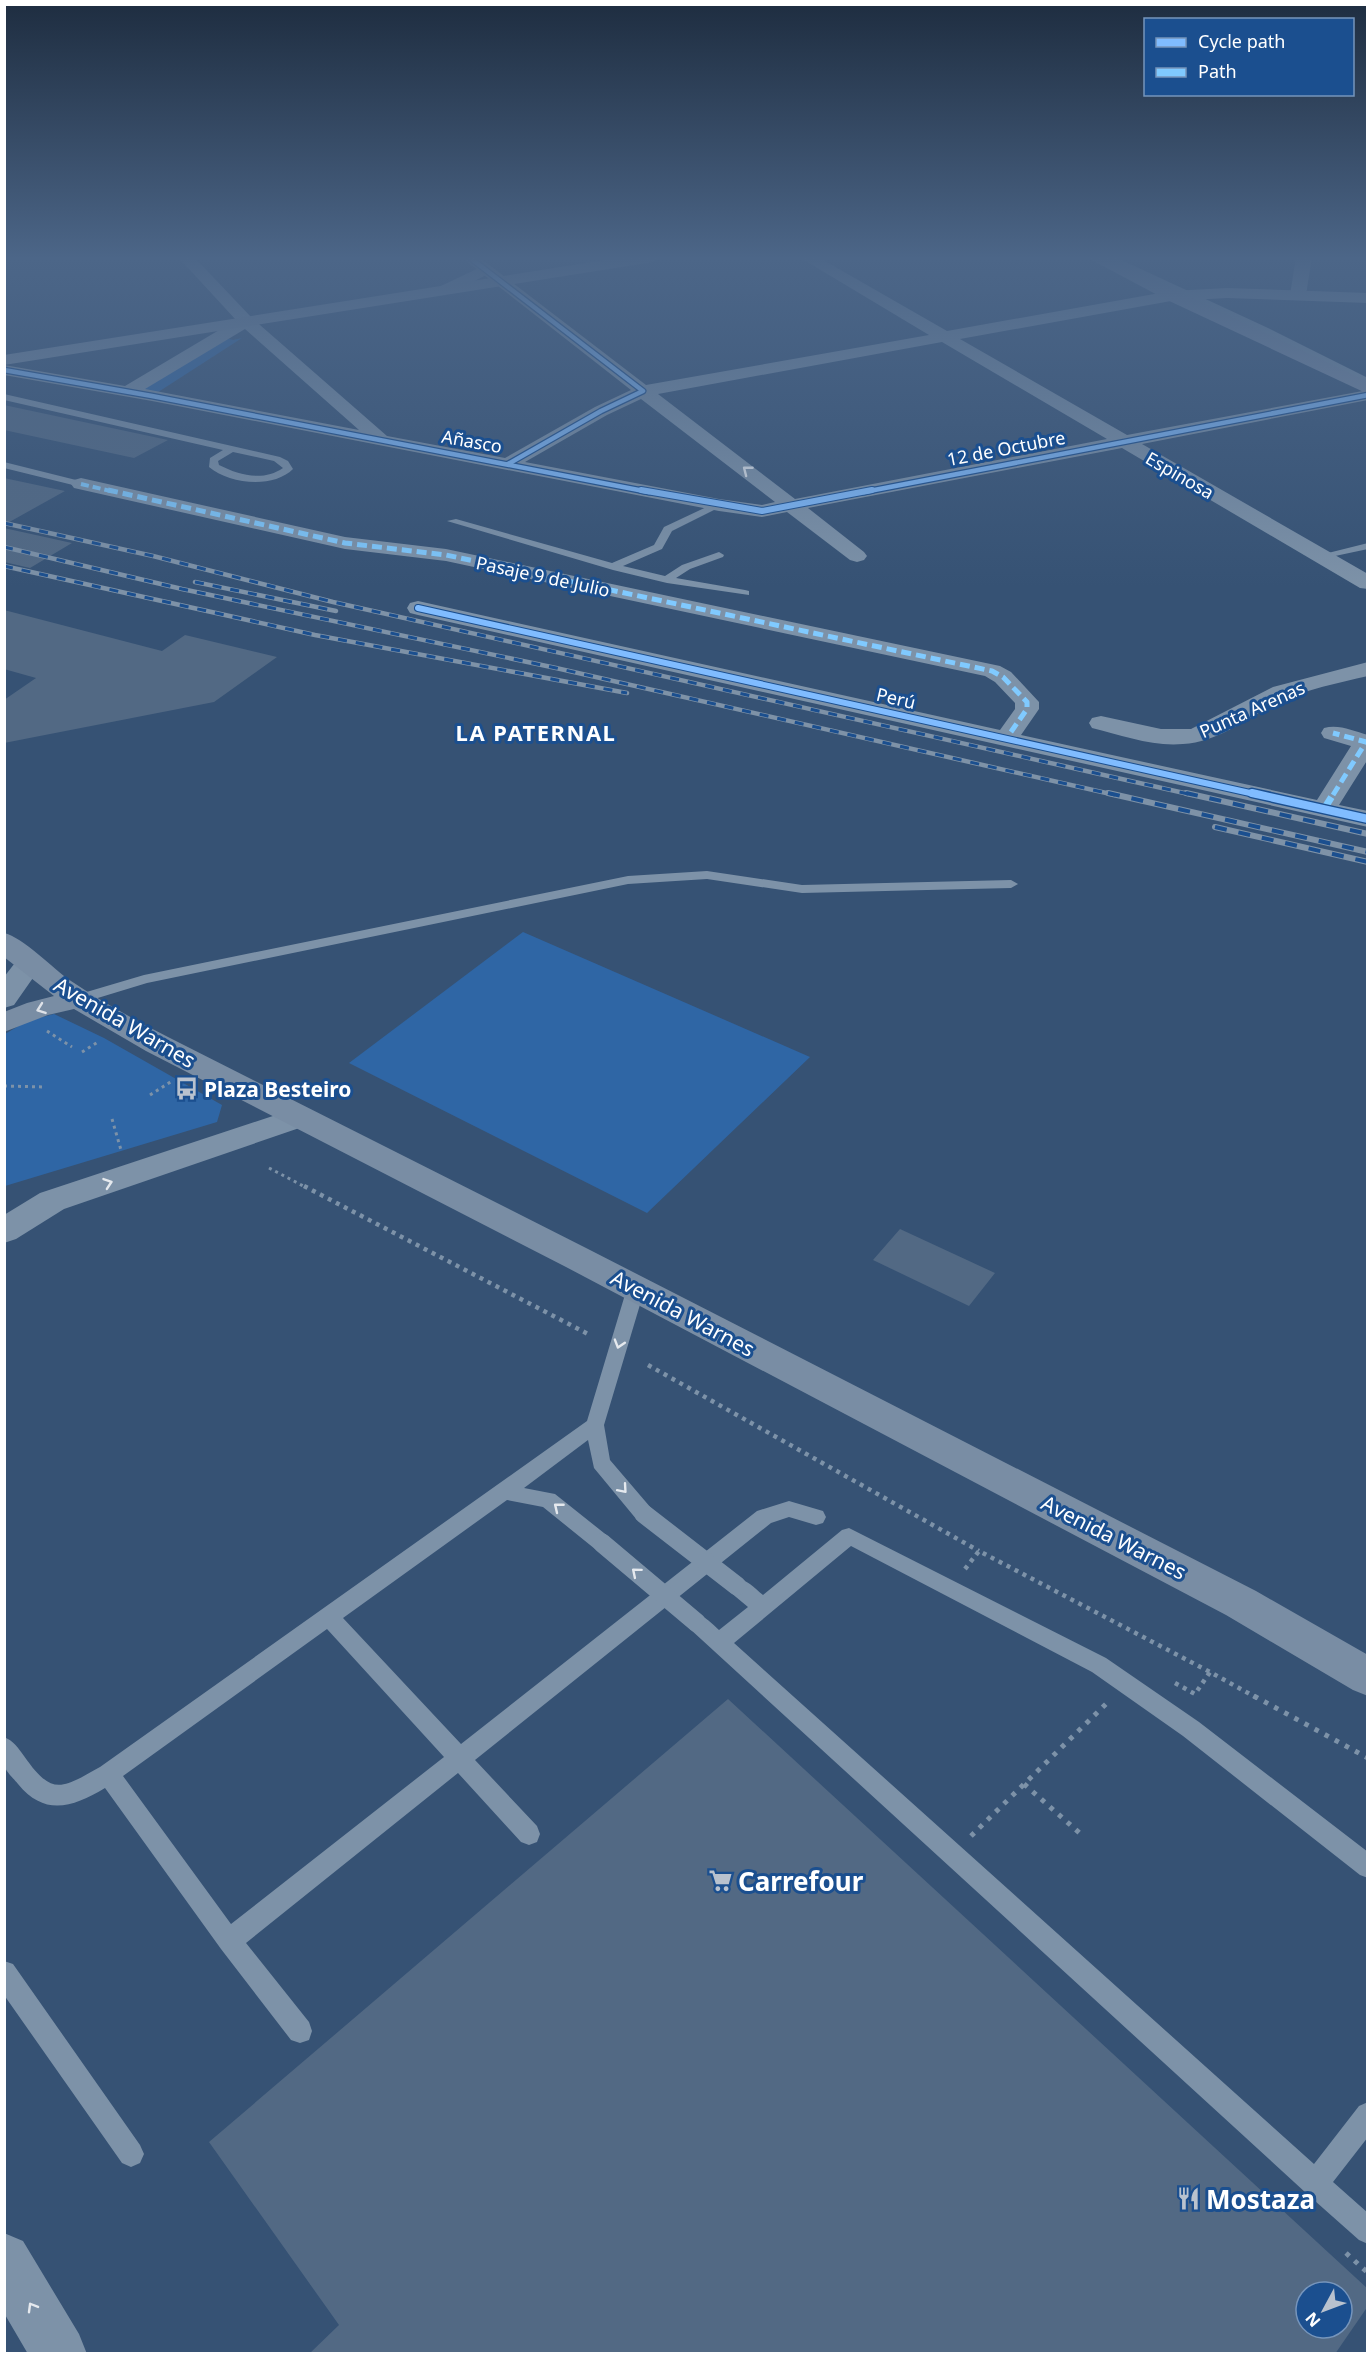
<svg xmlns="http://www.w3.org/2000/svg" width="1372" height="2358" viewBox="0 0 1372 2358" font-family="'Noto Sans',sans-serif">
	<rect width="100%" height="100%" fill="#365274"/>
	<path fill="#2f66a5" d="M226,338L233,340L242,338L152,396L128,392Z
		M523,932L810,1057L647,1213L349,1063Z
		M54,1014L104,1038L222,1105L217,1122L5,1186V1034L27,1021Z"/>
	<path fill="#526984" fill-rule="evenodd" d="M4,405L168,440L134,458L4,430Z
		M4,478L65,491L4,525Z
		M4,528L72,543L30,568L4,562Z
		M4,610L162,651L185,635L277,657L214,702L4,743V700L36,678L4,669Z
		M900,1229L995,1273L969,1306L873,1260Z
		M728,1699L1368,2289V2306L1335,2354H309L339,2325L209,2142ZM1306,2292H1342V2328H1306Z"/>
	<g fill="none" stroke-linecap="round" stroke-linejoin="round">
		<path stroke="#7d92a8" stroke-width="3" stroke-dasharray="3 4" stroke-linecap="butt" d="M47,1031L72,1047
			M82,1052L98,1042
			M4,1086L46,1087
			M150,1095L172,1081
			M112,1119L121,1150
			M269,1168L307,1188"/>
		<path stroke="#7d92a8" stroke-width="4.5" stroke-dasharray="4 5" stroke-linecap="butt" d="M304,1186L588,1334
			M648,1365L979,1551
			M965,1569L979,1551L1210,1672
			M1175,1683L1195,1694L1210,1672L1257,1698"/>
		<path stroke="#7d92a8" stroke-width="5" stroke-dasharray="4.5 7" stroke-linecap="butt" d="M1254,1696L1368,1758
			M1024,1784L1083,1836
			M971,1836L1109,1701
			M1346,2253L1368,2273"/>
		<path fill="#7d92a8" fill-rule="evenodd" d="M1105,257H1115L1268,328L1368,378V385Z
			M4,394L280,457L288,461L293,469C273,489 229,484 209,467L210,458L223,450L4,400ZM233,452L274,461L283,468C263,482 239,475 219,465L218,461Z
			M4,462L84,482L86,484L81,487L4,468Z
			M715,503L724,505L672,531L662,549L623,566L665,576L682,565L719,552L724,555L723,557L690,569L676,578L745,590L749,591V595L667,583L613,570L447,521L456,519L612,563L654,545L664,527Z
			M1368,543V549L1321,559L1316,556Z
			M707,871L802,885L1011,880L1018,884L1011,888L802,893L707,879L628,884L147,983L78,1004L71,999L73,996L144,975L628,876Z
			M636,1282L642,1283L645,1288L604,1425L610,1460L651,1508L654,1514L651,1520L644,1522L637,1520L594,1468L588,1440L524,1488L555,1494L609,1537L612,1543L609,1549L602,1551L595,1549L543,1507L507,1500L343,1618L461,1744L757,1511L789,1501L823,1511L826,1517L823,1523L816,1525L789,1517L771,1523L475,1760L537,1826L540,1834L537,1842L529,1845L521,1842L458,1773L246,1943L309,2022L312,2031L309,2040L300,2043L291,2040L221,1949L105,1788C73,1807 45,1817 18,1784C14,1779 6,1772 4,1765C2,1757 4,1746 4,1737C14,1741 18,1748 24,1756C52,1796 61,1789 100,1767L587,1421L627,1288L630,1283ZM327,1629L444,1757L231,1924L123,1776Z
			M849,1528L1106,1658L1199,1722L1368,1852V1878L1360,1875L1183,1736L1092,1672L851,1546L734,1643L1314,2164L1359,2106L1368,2102V2137L1333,2182L1368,2213V2244L1359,2240L1306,2193L690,1629L687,1623L690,1617C703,1612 710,1622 719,1630L748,1607L730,1592L727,1586L730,1580C743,1575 752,1586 763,1595L842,1530Z
			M4,1961L13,1964L140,2145L144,2154L140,2163L131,2167L122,2163L4,1995Z"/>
		<path fill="#7d92a8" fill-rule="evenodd" d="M178,257H194L252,318L387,436L505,458L595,407L631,390L461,257H479L646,385L929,335L799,257H818L947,331L1171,291L1177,293L1179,296L1171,301L960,339L1127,435L1368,390V400L1142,444L1368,574V589L1360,588L1122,448L808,508L864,552L867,556L864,560L857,562L850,560L787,512L762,517L719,511L152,401L4,375V365L125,386L236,320ZM245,329L359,430L145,389ZM942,342L1107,439L795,499L658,394ZM641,399L775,502L762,505L719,499L525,462L607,415Z
			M1296,257H1312L1306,295L1298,300L1290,295Z
			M81,478L345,537L446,549L1000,666L1011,672L1039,702V709L1021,735L1317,800L1351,746L1324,738L1321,733L1324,728C1339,724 1353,731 1368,735V759L1339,805L1368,811V827L418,615L410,613L407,608L410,603L418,601L1000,730L1015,709V703L995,682L985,676L446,561L345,549L74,488L71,484L74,480Z
			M1368,662V676C1338,683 1307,689 1279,702C1247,717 1220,742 1183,744C1153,747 1121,735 1092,728L1089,723L1092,718L1101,716L1161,729H1191L1273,687Z
			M4,2233L23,2241L79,2334L87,2354H28L4,2313Z"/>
		<path fill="#7d92a8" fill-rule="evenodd" d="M485,265L493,270L490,273L453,292H441L439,289L441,286Z
			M1227,288L1368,293V303L1227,298L1171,301L1163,296L1171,291Z
			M28,956L38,959L42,965L14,1005L4,1008V977L18,959Z
			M300,1107L311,1110L316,1117L311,1124L64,1209L16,1239L4,1243V1215L40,1193Z"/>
		<path fill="#798da4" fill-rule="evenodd" d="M624,257H661L653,262L4,365V355Z
			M4,933C23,937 53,969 71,981C102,1002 135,1020 168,1037L590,1250L1256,1591L1368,1655V1696L1353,1690L1226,1615L566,1267L146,1051L74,1009L48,1015L4,1032V1012L27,1003L54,996L4,957Z"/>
		<path fill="#7d8ea7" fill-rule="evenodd" d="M1086,257H1106L1368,382V394L1165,299Z"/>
		<defs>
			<path id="rail-far1" d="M4,523L153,556L333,602L1193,795
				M4,547L182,589L556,668L1115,795
				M4,566L315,635L627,693
				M195,582L336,611"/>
			<path id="rail" d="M1108,793L1368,852
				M1186,793L1368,834
				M1215,827L1368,862"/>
		</defs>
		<use href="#rail-far1" stroke="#7e92a7" stroke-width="4.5"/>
		<use href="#rail" stroke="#7e92a7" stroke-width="6"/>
		<use href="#rail-far1" stroke="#1b4f8f" stroke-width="3" stroke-dasharray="9" stroke-linecap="butt"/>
		<use href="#rail" stroke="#1b4f8f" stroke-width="4" stroke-dasharray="12" stroke-linecap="butt"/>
		<path stroke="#7d92a8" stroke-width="19" d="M644,1514L737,1586
			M602,1543L697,1623"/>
		<path stroke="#80caff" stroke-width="4" stroke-dasharray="8 4" stroke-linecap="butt" d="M81,484L115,492"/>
		<path stroke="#80caff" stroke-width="5" stroke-dasharray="10 5" stroke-linecap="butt" d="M108,490L345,543L446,555L992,671L1003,677L1027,702V709L1006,739
			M1333,795L1366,742L1333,733"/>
		<path stroke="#80caff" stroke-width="7" stroke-dasharray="14 7" stroke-linecap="butt" d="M1324,809L1334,793"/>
		<defs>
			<path id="cycleway-far2" d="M469,257L643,391L601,411L508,464
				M4,370L152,396L649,492
				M864,492L1368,395"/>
			<path id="cycleway-far1" d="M641,490L762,511L872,490
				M418,608L1259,795"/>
			<path id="cycleway" d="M1252,793L1368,819"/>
		</defs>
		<use href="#cycleway-far2" stroke="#1b4f8f" stroke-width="7"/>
		<use href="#cycleway-far1" stroke="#1b4f8f" stroke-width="8"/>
		<use href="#cycleway" stroke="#1b4f8f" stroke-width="11"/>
		<use href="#cycleway-far2" stroke="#80bcff" stroke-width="4.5"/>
		<use href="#cycleway-far1" stroke="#80bcff" stroke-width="6"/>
		<use href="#cycleway" stroke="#80bcff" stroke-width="8"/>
	</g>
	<defs><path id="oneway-chevron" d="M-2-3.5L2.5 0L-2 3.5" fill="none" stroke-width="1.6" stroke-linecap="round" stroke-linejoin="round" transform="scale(1.5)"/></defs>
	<g stroke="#e5e9ee">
		<use href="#oneway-chevron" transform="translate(747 470) rotate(-142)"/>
		<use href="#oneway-chevron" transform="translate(108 1183) rotate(-19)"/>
		<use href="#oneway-chevron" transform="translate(619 1344) rotate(107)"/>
		<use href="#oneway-chevron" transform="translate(623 1489) rotate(49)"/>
		<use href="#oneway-chevron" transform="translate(558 1507) rotate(-141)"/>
		<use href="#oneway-chevron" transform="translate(636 1572) rotate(-140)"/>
		<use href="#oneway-chevron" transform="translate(32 2307) rotate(-120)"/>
	</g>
	<use stroke="#dee2e8" href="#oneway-chevron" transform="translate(41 1009) rotate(160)"/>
	<linearGradient id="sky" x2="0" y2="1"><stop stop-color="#1e2d40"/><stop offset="0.44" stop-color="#4c6688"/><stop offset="1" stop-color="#4c6688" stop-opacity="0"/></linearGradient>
	<rect width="1372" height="587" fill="url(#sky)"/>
	<defs>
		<symbol id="bus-bare" viewBox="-9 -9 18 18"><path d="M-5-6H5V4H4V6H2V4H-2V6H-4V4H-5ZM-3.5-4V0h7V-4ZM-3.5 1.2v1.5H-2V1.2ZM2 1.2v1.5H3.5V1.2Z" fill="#b9c2ce" stroke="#1b4f8f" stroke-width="2.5" paint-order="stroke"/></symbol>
		<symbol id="supermarket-bare" viewBox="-9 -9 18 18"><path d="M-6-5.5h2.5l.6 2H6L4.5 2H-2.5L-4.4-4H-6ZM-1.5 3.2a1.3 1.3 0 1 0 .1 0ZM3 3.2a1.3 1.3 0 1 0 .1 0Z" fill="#b9c2ce" stroke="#1b4f8f" stroke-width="2.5" paint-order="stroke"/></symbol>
		<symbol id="restaurant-bare" viewBox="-9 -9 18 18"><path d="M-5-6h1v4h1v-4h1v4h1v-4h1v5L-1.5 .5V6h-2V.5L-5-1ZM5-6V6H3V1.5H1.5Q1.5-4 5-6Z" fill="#b9c2ce" stroke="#1b4f8f" stroke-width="2.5" paint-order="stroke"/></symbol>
	</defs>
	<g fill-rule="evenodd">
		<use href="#bus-bare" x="170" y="1072" width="33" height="33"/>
		<use href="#supermarket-bare" x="704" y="1864" width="33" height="33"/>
		<use href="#restaurant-bare" x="1172" y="2182" width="33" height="33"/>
	</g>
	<g text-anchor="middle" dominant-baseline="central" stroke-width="6" stroke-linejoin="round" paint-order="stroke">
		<g font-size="18" fill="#fff" stroke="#1b4f8f">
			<text transform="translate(472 441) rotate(10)">Añasco</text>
			<text transform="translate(1006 448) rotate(-11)">12 de Octubre</text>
			<text transform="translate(1180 475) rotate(30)">Espinosa</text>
			<text transform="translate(543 576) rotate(12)">Pasaje 9 de Julio</text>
			<text transform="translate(896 698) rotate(13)">Perú</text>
			<text transform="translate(1252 709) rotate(-24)">Punta Arenas</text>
		</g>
		<g font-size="21" fill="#fff" stroke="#1b4f8f">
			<text transform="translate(125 1022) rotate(30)">Avenida Warnes</text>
			<text transform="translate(683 1313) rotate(28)">Avenida Warnes</text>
			<text transform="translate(1114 1537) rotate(27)">Avenida Warnes</text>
		</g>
		<g font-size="21" font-weight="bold" fill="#fff" stroke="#1b4f8f" text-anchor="start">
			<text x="204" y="1089">Plaza Besteiro</text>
		</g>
		<g font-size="22" font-weight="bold" letter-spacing="1.5" fill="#fff" stroke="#1b4f8f">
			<text x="536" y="732">LA PATERNAL</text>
		</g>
		<g font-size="26" font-weight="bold" fill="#fff" stroke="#1b4f8f" text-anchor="start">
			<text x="738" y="1881">Carrefour</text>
			<text x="1206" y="2199">Mostaza</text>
		</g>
	</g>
	<rect width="1372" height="2358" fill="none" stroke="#ffffff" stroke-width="12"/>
	<rect x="1144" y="18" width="210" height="78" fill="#1b4f8f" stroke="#7695bc" stroke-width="1.5"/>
	<rect x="1156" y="38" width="30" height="9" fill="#80bcff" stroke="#7695bc" stroke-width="1.5"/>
	<text x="1198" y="48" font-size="18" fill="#ffffff">Cycle path</text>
	<rect x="1156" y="68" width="30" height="9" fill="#80caff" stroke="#7695bc" stroke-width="1.5"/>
	<text x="1198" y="78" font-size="18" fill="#ffffff">Path</text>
	<g transform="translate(1324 2310) rotate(229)"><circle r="28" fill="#1b4f8f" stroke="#7695bc" stroke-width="1.5"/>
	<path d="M0-4.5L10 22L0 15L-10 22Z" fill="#b9c2ce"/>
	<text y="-9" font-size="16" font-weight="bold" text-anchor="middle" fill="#ffffff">N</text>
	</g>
</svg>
